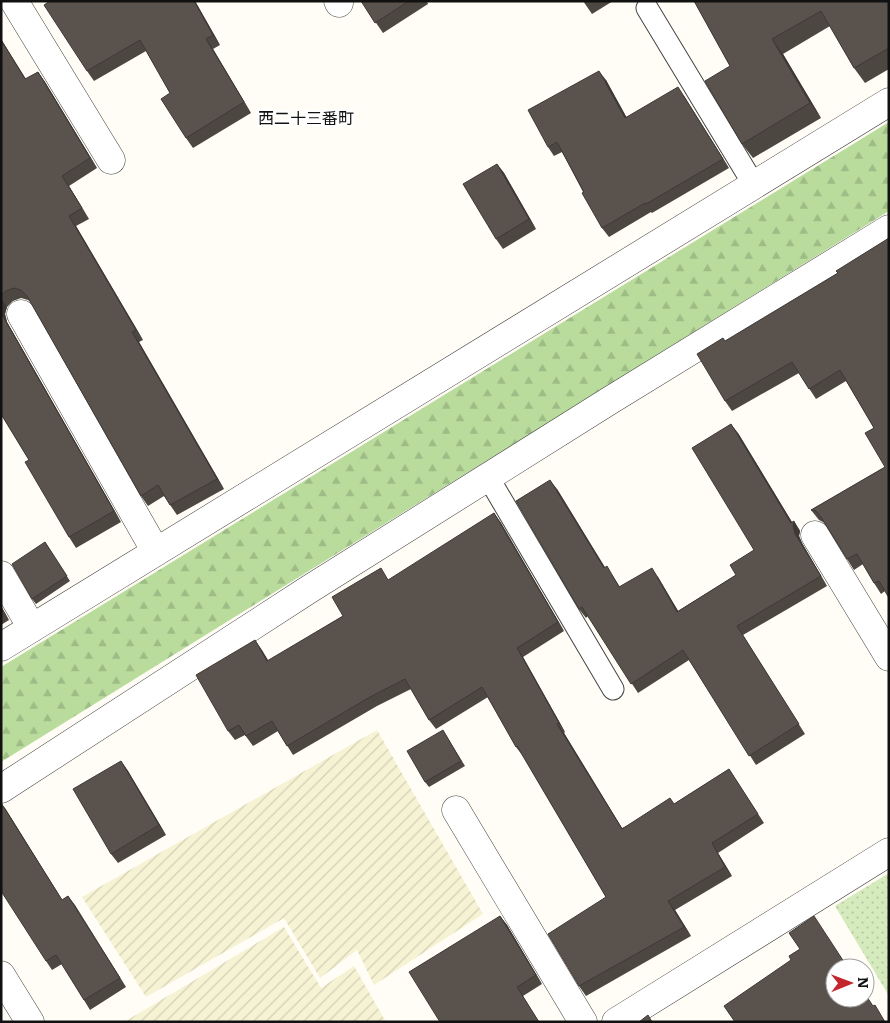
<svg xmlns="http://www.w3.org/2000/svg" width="890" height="1023" viewBox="0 0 890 1023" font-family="Literata,'Noto Sans JP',serif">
	<defs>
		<pattern id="farmland-furrows" width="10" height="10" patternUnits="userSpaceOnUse" patternTransform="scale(1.25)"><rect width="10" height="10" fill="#f6f3d4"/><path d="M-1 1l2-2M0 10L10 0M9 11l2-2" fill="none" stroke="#d2cfb5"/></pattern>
		<pattern id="forest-firs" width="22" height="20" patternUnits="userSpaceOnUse" patternTransform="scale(1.25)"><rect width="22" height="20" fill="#b9dc9c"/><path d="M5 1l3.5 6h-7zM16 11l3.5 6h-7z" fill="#9ebc85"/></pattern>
		<pattern id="garden-dots" width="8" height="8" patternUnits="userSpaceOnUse" patternTransform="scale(1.25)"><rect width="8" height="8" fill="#d5ebbd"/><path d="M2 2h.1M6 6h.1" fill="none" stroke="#b6c8a1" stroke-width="1.8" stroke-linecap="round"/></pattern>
	</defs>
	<rect width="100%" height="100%" fill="#fffdf5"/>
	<path fill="url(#farmland-furrows)" d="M377,730L483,914L374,985L357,950L320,978L284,918L146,997L82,897Z
		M284,927L321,988L354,966L386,1022H124Z"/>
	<path fill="url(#forest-firs)" d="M889,122V211L1,762V667Z"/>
	<path fill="url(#garden-dots)" d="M889,873V996L835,906Z"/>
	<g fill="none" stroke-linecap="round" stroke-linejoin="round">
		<defs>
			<path id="service" d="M647,8L754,185
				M488,477L613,689"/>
			<path id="minor" d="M14,1L111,160
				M338,1L339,3
				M21,314L156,552
				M815,535L889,657
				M1,575L32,628
				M1,647L889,102
				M1,789L308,590L609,401L889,229
				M456,810L583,1022
				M1,975L30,1022
				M616,1022L889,852"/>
		</defs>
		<use href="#service" stroke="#444" stroke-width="23"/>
		<use href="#minor" stroke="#444" stroke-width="29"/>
		<use href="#service" stroke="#fff" stroke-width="21"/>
		<use href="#minor" stroke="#fff" stroke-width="28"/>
	</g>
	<path fill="#4d4742" d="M50,1H195L220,45L213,49L251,113L193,148L186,138L170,93L146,51L94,81L87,71Z
		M361,1H427L428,4L383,33Z
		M583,1H613L592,14Z
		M694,1H889V69L865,83L854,68L830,26L783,54L821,118L753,158L742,144L730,66Z
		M1,39L26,79L38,72L45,82L97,168L69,186L89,219L76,226L143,340L139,342L224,489L177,515L164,496L148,506L141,496L32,303L28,300L21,298L13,301L7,307L5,314L7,322L121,522L76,548L69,537L29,460L1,414Z
		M606,80L626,117L684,96L729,168L652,213L651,212L609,237L602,228L562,152L554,156L548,147Z
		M497,164L504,173L536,229L503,249L496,239Z
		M889,238L885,591L881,594L874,583L863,564L854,570L847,559L826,525L823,522L819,520L811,510L885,467L874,428L846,381L816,399L799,373L732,411L725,401L726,341L838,273Z
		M738,433L792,522L794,521L800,531L799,536L802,543L827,586L743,635L805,734L756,765L689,660L638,693L588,616L586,618L579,609L557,489L605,568L613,576L620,587L658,577L678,611L736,575L754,550Z
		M494,513L501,523L564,631L523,657L565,732L564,733L622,828L674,804L729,769L764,823L718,853L732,876L675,910L691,936L586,996L579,986L606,897L523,756L516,747L488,697L436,729L429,720L411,689L377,706L293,755L278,731L253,746L245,735L235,740L228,731L255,640L268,661L343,616Z
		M45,542L70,581L36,604L32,599Z
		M1,606L9,620L1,625Z
		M446,735L465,766L429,787L425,782Z
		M121,761L128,771L166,835L118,863L111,854Z
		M5,808L62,900L68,896L126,987L90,1010L62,964L52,970L46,961Z
		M500,916L507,925L542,984L523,996L539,1022H440Z"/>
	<path fill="#3f3936" d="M194,1H195L220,45L213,35Z
		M1,39L32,90L25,79L1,40Z
		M206,39L213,49L251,113L244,102Z
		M772,39L783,54L821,118L810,103Z
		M599,71L606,80L632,127L625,118Z
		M38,72L45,82L97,168L90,158Z
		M678,87L684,96L729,168L723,159Z
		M497,164L504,173L536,229L529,219Z
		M62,176L69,186L89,219L82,208Z
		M69,216L76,226L143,340L136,330Z
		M1,298L7,307L5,314L7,322L121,522L114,511L1,313Z
		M132,332L139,342L224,489L217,479Z
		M731,424L738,433L793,524L794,521L800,531L799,536L802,543L827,586L795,534Z
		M550,480L557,489L611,577L604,568Z
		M494,513L501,523L564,631L558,622Z
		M652,568L658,577L684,621L677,612Z
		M1,606L9,620L1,608Z
		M255,640L262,650L274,670L267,661Z
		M517,648L523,657L565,732L559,723Z
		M557,724L564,733L628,838L622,829Z
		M121,761L128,771L166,835L159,825Z
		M1,803L5,808L68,909L62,900Z
		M712,843L718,853L732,876L725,867Z
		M68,896L75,905L126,987L120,978Z
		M668,901L675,910L691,936L684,927Z
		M500,916L507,925L542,984L536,975Z"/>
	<path fill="#5a524d" stroke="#3f3936" d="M50,1H194L213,35L206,39L244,102L186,138L161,99L170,93L140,40L87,71L44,5Z
		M361,1H409L375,23Z
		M694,1H889V48L854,68L821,11L772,39L810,103L742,144L705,81L730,66Z
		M1,40L25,79L38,72L90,158L62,176L82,208L69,216L136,330L132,332L217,479L170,505L158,485L141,496L27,296L21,290L14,288L6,291L1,295Z
		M599,71L625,118L678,87L723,159L646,204L645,203L602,228L582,193L584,192L557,142L548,147L528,110Z
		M497,164L529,219L496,239L463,184Z
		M889,238V598L879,581L874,583L857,554L847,559L821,517L816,511L811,510L885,467L865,433L874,428L840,370L809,389L792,362L725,401L697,354L723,338L725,341L838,273L836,271Z
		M1,313L114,511L69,537L25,462L29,460L1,414Z
		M731,424L791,523L794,521L793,526L795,534L821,576L737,626L799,724L749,756L683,650L631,684L582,607L579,609L516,501L550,480L604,568L607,566L619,587L652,568L677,612L736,575L730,565L754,550L692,448Z
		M494,513L558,622L517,648L559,723L557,724L622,829L670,798L674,804L729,769L758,814L712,843L725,867L668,901L684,927L579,986L548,934L606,897L517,746L516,747L482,687L429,720L405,679L370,697L287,746L272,721L246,736L239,725L228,731L196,675L255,640L267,661L343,616L332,597L381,568L388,580Z
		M45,542L67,576L32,599L12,564Z
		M443,730L461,761L425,782L407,751Z
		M121,761L159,825L111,854L73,789Z
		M1,803L62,900L68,896L120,978L84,1000L56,955L46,961L1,891Z
		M500,916L536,975L517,987L539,1022H440L409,972Z
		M814,916L848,968H835V998H865V994L873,1006L875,1005L885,1022H735L724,1006L791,960L789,956L800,949L789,933Z
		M648,1015L652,1022H639Z"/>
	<g text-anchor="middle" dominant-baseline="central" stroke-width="5" stroke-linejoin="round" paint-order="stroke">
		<g font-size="16" fill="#111" stroke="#fff">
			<text x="306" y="117">西二十三番町</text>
		</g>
	</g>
	<rect width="890" height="1023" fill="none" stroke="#111111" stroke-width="5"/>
	<g transform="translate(850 983) rotate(89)"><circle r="24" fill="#ffffff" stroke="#a0a0a0"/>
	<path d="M0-4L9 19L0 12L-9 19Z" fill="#c4262e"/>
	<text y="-8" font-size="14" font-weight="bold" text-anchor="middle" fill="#111111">N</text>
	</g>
</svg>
